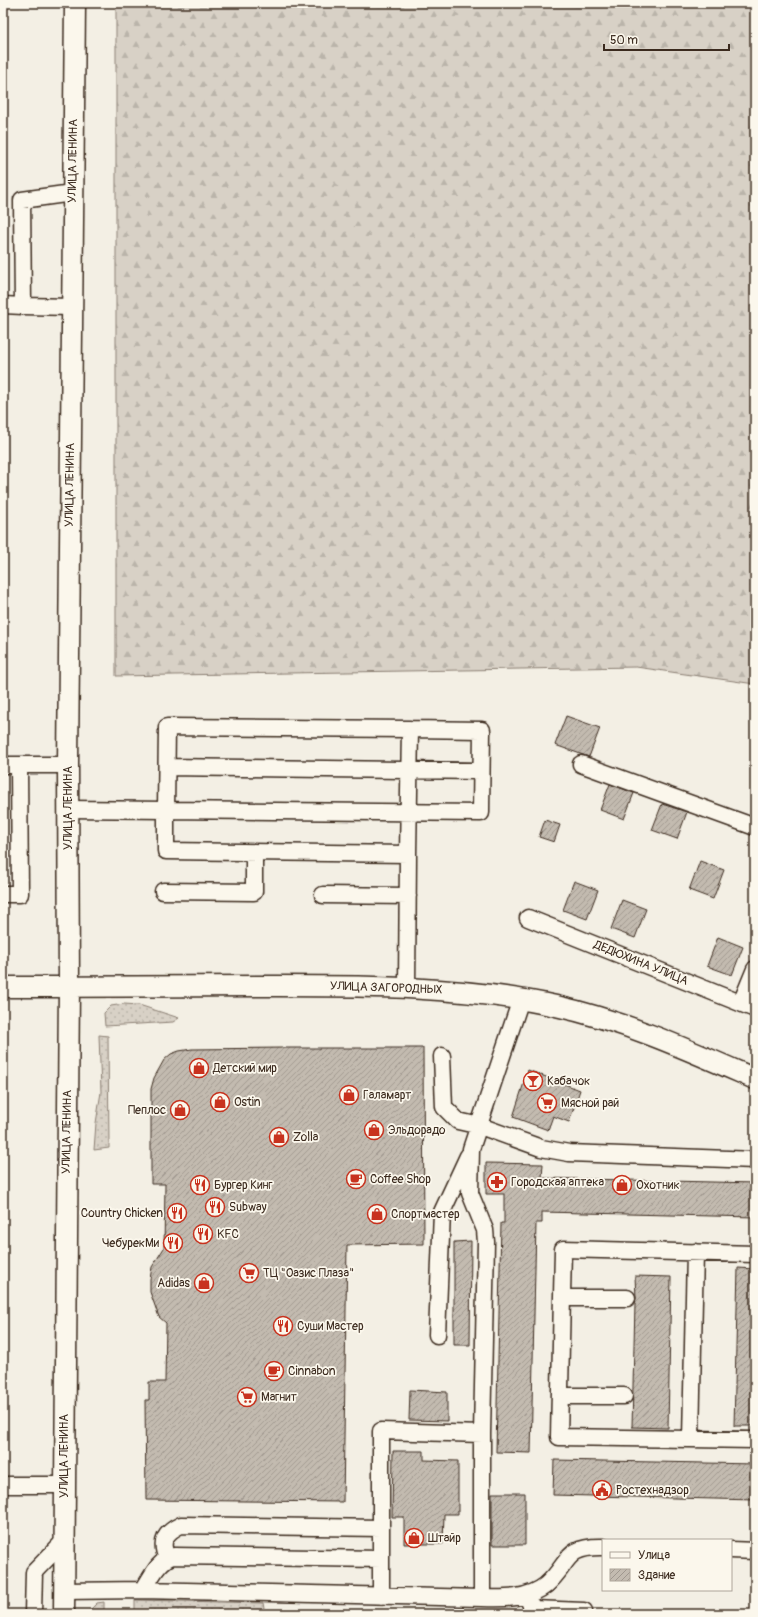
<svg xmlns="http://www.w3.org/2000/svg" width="758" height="1617" viewBox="0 0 758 1617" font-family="Pangolin,sans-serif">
	<defs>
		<pattern id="grass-dots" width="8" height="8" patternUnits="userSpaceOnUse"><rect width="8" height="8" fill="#d8d1c6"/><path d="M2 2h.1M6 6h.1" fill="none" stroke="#bab4aa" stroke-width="1.8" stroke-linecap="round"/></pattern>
		<pattern id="forest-firs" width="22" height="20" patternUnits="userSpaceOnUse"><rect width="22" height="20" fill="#d8d1c6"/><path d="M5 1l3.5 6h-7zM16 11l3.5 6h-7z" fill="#bab4aa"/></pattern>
		<pattern id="building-hatch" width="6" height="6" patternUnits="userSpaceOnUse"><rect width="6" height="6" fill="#c3bbb0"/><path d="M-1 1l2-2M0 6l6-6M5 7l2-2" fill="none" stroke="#a0988f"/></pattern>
	</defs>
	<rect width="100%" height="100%" fill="#f3efe4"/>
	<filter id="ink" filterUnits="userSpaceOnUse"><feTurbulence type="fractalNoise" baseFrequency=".025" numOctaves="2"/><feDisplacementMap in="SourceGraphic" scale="8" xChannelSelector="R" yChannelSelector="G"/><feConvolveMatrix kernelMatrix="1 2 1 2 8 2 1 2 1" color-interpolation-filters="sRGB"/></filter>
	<g filter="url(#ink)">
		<path fill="url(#grass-dots)" stroke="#8a7e72" d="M124,1004L139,1005L179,1018L173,1022L105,1026L104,1013L111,1006Z
			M99,1035L108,1036L109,1148L94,1150L96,1123L101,1092Z
			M135,1600L263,1603L265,1614H135Z
			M104,1602V1614H86L97,1603Z"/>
		<path fill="url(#forest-firs)" stroke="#8a7e72" d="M116,3H755V684L636,667L116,676Z"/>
		<path fill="url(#building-hatch)" stroke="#3b2a1e" d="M566,716L600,728L589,757L555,745Z
			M610,784L634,793L624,819L600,810Z
			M662,804L687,812L677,839L652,830Z
			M545,820L560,825L554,842L539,837Z
			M700,861L724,870L713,899L689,890Z
			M574,881L598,890L587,919L563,910Z
			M622,900L646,909L635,938L611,929Z
			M718,937L743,947L732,975L707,966Z
			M283,1048H423L424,1244L347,1245L343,1502L146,1500L145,1400H149V1382H165L166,1323L159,1317L150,1292V1279L152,1267L164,1248L165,1184H151V1089L154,1078L164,1060L171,1054L179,1051L192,1049Z
			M528,1070L580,1090L569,1122L553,1116L548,1130L513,1117Z
			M486,1163L543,1164L542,1178L755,1183V1217L542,1212V1223H536L531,1453L496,1452L501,1223H504V1194H486Z
			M471,1241L470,1345H454V1242Z
			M738,1268L755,1269V1426H734Z
			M635,1276L671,1277L668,1428L632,1427L635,1304L636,1298Z
			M410,1390L447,1392V1421L409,1420Z
			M393,1451H424V1460L458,1461V1514H444L443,1544H404V1517H392Z
			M554,1460L755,1464V1500L553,1495Z
			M492,1493H525V1545H492Z"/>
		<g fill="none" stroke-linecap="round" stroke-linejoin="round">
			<defs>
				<path id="minor" d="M3,305L23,306
					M72,307L23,306L22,200L72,193
					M581,764L755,827
					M3,765H68
					M167,767L481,771
					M68,809L166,810V851L408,854L407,988
					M408,854C409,812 409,771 410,729L167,727L166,810L481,813L482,730L410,729
					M163,891L254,892V852
					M3,894H20L19,765
					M323,895L408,896
					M528,918L755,1009
					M521,999L471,1149L470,1193L485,1230L486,1242L482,1434V1598C503,1599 529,1599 546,1585C571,1563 563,1546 603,1547
					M741,1003L755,969
					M442,1056L444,1107L458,1121L480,1126L541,1148L569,1153L755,1160
					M755,1254L563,1249L559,1437L755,1440
					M562,1298H627
					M437,1335L442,1212L468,1156
					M560,1396H624
					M691,1439L695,1252
					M3,1485H64
					M731,1550L755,1551
					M167,1558C159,1541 166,1532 181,1525L381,1528
					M143,1590C151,1578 159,1559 174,1556L381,1559
					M64,1591L143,1590L482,1598
					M526,1595L533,1609L584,1611
					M381,1596V1431L482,1434
					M33,1614L34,1572L64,1541"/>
				<path id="major" d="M3,987C89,986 175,986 261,986C359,986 460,985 556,1006C625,1021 691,1051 755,1079
					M64,1614L69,986L68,765L75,3"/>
			</defs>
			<use href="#minor" stroke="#3b2a1e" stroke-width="19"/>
			<use href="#major" stroke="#3b2a1e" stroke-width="23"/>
			<use href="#minor" stroke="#fbf7ec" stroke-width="16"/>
			<use href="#major" stroke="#fbf7ec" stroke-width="20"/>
		</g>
	</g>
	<defs>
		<symbol id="shop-ring" viewBox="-11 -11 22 22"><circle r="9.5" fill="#fbf7ec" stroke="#c8321e" stroke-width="1.5"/><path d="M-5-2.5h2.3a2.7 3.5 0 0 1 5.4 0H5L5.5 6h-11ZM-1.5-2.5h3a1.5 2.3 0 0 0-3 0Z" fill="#c8321e"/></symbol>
		<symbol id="bar-ring" viewBox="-11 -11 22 22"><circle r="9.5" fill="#fbf7ec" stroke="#c8321e" stroke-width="1.5"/><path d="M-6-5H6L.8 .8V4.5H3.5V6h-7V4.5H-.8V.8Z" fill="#c8321e"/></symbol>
		<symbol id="supermarket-ring" viewBox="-11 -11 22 22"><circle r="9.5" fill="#fbf7ec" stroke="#c8321e" stroke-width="1.5"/><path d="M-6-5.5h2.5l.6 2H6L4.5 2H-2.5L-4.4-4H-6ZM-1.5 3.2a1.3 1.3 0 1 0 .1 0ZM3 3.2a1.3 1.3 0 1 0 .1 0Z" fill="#c8321e"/></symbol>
		<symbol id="cafe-ring" viewBox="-11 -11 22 22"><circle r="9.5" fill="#fbf7ec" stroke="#c8321e" stroke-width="1.5"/><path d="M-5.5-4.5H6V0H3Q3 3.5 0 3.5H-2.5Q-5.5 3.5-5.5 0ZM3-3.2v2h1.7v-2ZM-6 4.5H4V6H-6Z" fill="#c8321e"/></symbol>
		<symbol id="pharmacy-ring" viewBox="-11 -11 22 22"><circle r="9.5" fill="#fbf7ec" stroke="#c8321e" stroke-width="1.5"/><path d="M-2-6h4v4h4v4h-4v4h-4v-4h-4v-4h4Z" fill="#c8321e"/></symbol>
		<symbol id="restaurant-ring" viewBox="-11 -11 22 22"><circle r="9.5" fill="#fbf7ec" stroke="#c8321e" stroke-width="1.5"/><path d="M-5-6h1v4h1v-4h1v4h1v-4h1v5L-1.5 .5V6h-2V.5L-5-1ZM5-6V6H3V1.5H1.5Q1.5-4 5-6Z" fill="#c8321e"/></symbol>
		<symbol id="civic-ring" viewBox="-11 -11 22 22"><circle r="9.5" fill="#fbf7ec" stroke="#c8321e" stroke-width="1.5"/><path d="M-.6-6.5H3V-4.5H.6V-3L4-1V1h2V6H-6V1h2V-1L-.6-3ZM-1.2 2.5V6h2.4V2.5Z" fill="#c8321e"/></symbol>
	</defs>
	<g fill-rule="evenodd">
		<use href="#shop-ring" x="188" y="1057" width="22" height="22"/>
		<use href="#bar-ring" x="522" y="1070" width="22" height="22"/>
		<use href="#shop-ring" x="338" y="1084" width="22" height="22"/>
		<use href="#shop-ring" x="209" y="1091" width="22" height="22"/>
		<use href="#supermarket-ring" x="536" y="1092" width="22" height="22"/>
		<use href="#shop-ring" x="169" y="1099" width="22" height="22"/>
		<use href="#shop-ring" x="363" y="1119" width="22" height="22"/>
		<use href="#shop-ring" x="268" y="1126" width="22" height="22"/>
		<use href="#cafe-ring" x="345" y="1168" width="22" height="22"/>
		<use href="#pharmacy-ring" x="486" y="1171" width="22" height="22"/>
		<use href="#restaurant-ring" x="189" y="1174" width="22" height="22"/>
		<use href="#shop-ring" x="611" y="1174" width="22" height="22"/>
		<use href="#restaurant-ring" x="204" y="1196" width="22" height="22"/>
		<use href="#restaurant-ring" x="166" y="1202" width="22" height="22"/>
		<use href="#shop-ring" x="366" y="1203" width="22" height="22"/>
		<use href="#restaurant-ring" x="192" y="1223" width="22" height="22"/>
		<use href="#restaurant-ring" x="162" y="1232" width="22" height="22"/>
		<use href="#supermarket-ring" x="238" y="1262" width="22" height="22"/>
		<use href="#shop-ring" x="193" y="1272" width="22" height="22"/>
		<use href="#restaurant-ring" x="272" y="1315" width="22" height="22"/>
		<use href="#cafe-ring" x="263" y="1360" width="22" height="22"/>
		<use href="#supermarket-ring" x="236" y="1386" width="22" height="22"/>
		<use href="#civic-ring" x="591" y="1479" width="22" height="22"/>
		<use href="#shop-ring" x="403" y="1527" width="22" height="22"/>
	</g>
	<g text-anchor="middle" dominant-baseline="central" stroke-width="3.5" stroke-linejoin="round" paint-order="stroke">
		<g font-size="12" fill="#3b2a1e" stroke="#fbf7ec">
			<text transform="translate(73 161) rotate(-89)">УЛИЦА ЛЕНИНА</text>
			<text transform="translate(70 485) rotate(-89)">УЛИЦА ЛЕНИНА</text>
			<text transform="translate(68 808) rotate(-90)">УЛИЦА ЛЕНИНА</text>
			<text transform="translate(641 963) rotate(22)">ДЕДЮХИНА УЛИЦА</text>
			<text transform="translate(386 988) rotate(2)">УЛИЦА ЗАГОРОДНЫХ</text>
			<text transform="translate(67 1132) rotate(-89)">УЛИЦА ЛЕНИНА</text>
			<text transform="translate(64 1456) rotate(-90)">УЛИЦА ЛЕНИНА</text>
		</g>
		<g font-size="12" fill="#3b2a1e" stroke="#fbf7ec" text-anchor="start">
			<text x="213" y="1068">Детский мир</text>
			<text x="547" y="1081">Кабачок</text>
			<text x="363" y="1095">Галамарт</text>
			<text x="234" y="1102">Ostin</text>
			<text x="561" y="1103">Мясной рай</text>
			<text x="166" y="1110" text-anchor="end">Пеплос</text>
			<text x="388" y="1130">Эльдорадо</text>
			<text x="293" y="1137">Zolla</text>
			<text x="370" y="1179">Coffee Shop</text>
			<text x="511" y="1182">Городская аптека</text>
			<text x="214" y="1185">Бургер Кинг</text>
			<text x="636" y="1185">Охотник</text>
			<text x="229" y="1207">Subway</text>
			<text x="163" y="1213" text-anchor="end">Country Chicken</text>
			<text x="391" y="1214">Спортмастер</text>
			<text x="217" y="1234">KFC</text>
			<text x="159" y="1243" text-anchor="end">ЧебурекМи</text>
			<text x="263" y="1273">ТЦ "Оазис Плаза"</text>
			<text x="190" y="1283" text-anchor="end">Adidas</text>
			<text x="297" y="1326">Суши Мастер</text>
			<text x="288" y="1371">Cinnabon</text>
			<text x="261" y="1397">Магнит</text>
			<text x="616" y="1490">Ростехнадзор</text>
			<text x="428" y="1538">Штайр</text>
		</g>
	</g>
	<rect width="758" height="1617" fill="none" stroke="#fbf7ec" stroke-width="16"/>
	<rect x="8" y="8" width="742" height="1601" fill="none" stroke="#3b2a1e" stroke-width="1.5" filter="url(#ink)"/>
	<rect x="602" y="1539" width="130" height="52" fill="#fbf7ec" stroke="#aea59a"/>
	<rect x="610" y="1552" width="20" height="6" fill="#fbf7ec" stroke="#aea59a"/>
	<text x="638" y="1559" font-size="12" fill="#3b2a1e">Улица</text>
	<rect x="610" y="1569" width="20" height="12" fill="url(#building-hatch)" stroke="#aea59a"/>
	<text x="638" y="1579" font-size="12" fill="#3b2a1e">Здание</text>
	<path d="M604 44v6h125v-6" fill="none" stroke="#3b2a1e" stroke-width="2"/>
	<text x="610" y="44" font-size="12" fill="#3b2a1e" stroke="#fbf7ec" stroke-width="3" paint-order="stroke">50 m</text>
</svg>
